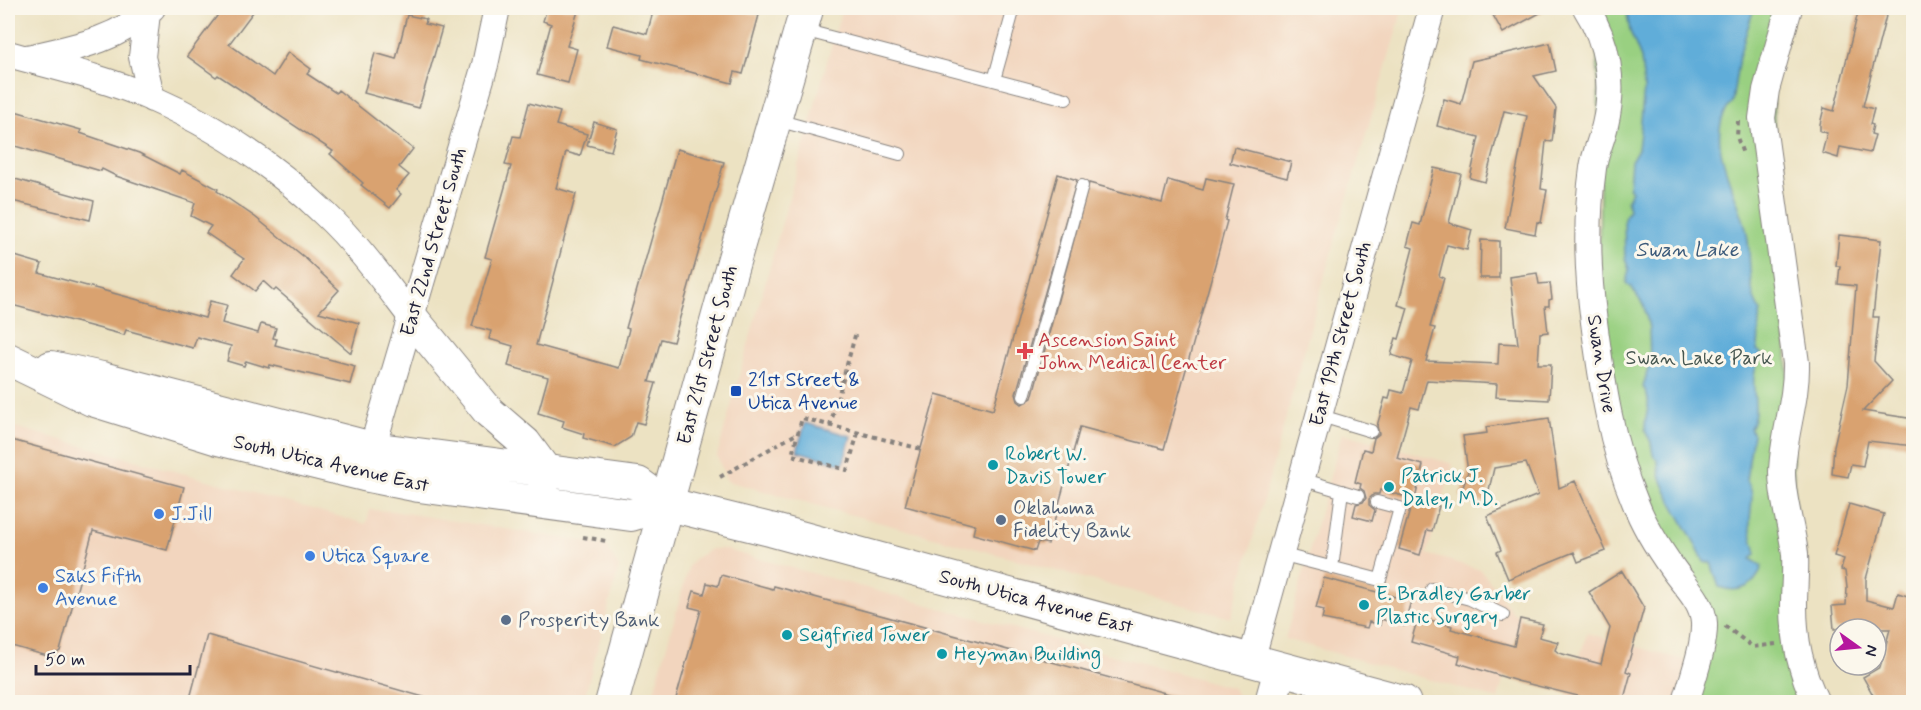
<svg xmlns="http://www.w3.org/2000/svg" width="1921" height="710" viewBox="0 0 1921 710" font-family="Mynerve,sans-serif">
	<rect width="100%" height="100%" fill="#fbf7ec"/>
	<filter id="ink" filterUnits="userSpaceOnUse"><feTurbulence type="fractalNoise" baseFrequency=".0167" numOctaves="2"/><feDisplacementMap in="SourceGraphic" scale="12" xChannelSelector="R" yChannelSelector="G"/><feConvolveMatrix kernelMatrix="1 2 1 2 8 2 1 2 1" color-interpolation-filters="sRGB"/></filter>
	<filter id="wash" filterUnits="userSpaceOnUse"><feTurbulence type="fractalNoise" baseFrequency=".008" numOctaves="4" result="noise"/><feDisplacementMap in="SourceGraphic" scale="24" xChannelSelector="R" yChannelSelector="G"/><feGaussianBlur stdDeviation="1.35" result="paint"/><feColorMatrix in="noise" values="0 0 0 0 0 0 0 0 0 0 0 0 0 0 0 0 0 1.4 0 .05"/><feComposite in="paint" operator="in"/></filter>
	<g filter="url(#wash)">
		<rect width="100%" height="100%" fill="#ece2c2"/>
		<path fill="#f2d5be" d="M842,8H1403L1326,271L1231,618L727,481L717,456Z
			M8,425L366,524L370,510L392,511L606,545L619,568L583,702H8Z
			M1342,433L1453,464L1427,554L1481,570L1513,613L1521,616L1498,699L1285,639Z
			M711,549H723L1233,688L1240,702H651L689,566L695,558Z
			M1587,633L1687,661L1677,702H1566Z"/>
		<path fill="#99d081" stroke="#5e795e" stroke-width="1.5" d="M1596,8H1781L1770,44L1806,702H1695L1711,635L1663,539L1625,451L1599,287L1600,173Z"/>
		<path fill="#60add9" stroke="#41688a" stroke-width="1.5" d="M1626,8H1754L1739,56L1732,103C1699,137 1741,197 1747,234C1752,260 1746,291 1761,312C1756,324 1761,337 1757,350L1761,353C1759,361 1755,368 1754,376C1752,393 1760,412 1750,428L1753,434L1746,480C1757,494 1749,509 1750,526C1751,535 1754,545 1756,554L1751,559L1762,566C1756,587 1739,594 1719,587L1711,563L1704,562C1694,535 1657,488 1658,461C1651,455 1653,452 1651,443C1650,438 1646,435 1645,430C1644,414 1654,403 1643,387L1650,361L1649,328L1644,306L1631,287L1626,283L1629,270L1625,258L1624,219L1629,210L1627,200L1632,191L1629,188L1631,161L1638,149L1640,132L1644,88L1641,58L1630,31Z
			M805,423L851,436L843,464L797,451Z"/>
		<g id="blocks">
			<path fill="#d9a26f" d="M223,8H256L229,44L273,76L288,52L311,69L307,74L336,93L338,90L413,149L399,167L409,175L396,190L401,194L390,208L361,185L363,183L330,154L333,151L218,75L216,77L187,56Z
				M547,8H579L567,46L577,49L568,83L537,75L551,24L543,21Z
				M654,8H730L759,15L743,74L735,72L732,83L641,59L642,55L607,46L613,25L647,34Z
				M1489,8H1549L1503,33Z
				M1859,8H1888L1863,106L1874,109L1870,124L1873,125L1871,134L1875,135L1870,153L1840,147L1838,158L1822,153L1827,133L1820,131V124L1824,108L1834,111Z
				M407,15L426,19L425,24L442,28L419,108L364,93L375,53L396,59Z
				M1550,43L1556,71L1534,76L1556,108L1552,142L1546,141L1541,189L1547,190L1541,223L1537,222L1535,234L1505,228L1527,116L1504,111L1485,182L1470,178L1479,137L1437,126L1444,99L1461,104L1472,61Z
				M529,103L560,112L556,125L587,134L580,156L566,152L556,188L576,194L536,345L619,368L629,329L626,328L677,149L724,162L673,342L661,339L649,382L656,383L644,424L636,422L631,437L615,447L583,438L584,434L562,427L564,421L538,413L548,377L508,366L513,346L489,339L491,331L472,326L492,259L485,257L511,166L505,165L513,136L520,137Z
				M8,109L81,130L80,133L139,153L180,174L182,170L218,189L217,191L255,217L303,256L339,290L319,312L359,323L351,353L276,289L274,291L263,281L255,291L233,274L244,259L206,233L211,226L191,216L195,203L116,176L102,169L101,171L8,144Z
				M594,122L617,129L611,151L587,145Z
				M1234,147L1291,162L1287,178L1230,163Z
				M1434,168L1461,174L1449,223L1472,230L1467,250L1447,245L1439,276L1444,278L1430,327L1435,328L1426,361L1498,364L1499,343L1518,344L1510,277L1537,273L1539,284L1550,283L1552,299L1549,300V306H1545L1548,332L1540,333L1538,364H1551L1549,400L1496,397L1497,384L1427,380L1419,409L1411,407L1397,458L1423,465L1415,499L1380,490L1379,494H1374L1369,499V505L1375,510L1372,521L1353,516L1356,504L1363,502L1366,498L1364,491L1360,488L1361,484L1355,482L1363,449L1371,451L1374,438L1379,434L1377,426L1385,398L1389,399L1391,390L1403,393L1412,361L1391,355L1396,338L1399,339L1408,308L1398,305L1413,248L1407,246L1413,223L1420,225Z
				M1058,174L1077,180L1016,394L1018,401L1022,404L1032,398L1089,183L1162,203L1168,180L1203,190L1206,178L1234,184L1225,220L1227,221L1164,449L1080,427L1048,544L1038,542L1035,551L973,534L975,525L905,506L936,394L993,410Z
				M8,177L94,201L90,220L8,200Z
				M1839,235L1881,240L1873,317H1879L1874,361L1892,381L1863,411L1914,419V446L1868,441L1863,466L1851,464L1848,477L1832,474L1834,446L1848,385L1856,286L1838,284L1840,266H1836Z
				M1481,240L1499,241V278H1480Z
				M8,254L42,264L39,273L205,318L210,301L227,305L222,323L258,333L261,324L276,328L273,338L277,339L275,345L355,366L350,384L270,365L269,368L246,361L244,366L227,361L231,346L197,337L193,348L126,330L124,335L8,304Z
				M1549,418L1559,488L1575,481L1606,551L1578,562L1574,552L1508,579L1497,552L1501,550L1487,516L1538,495L1526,463L1494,468L1486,503L1460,496L1468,472L1463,436L1487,433L1486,427Z
				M8,439L184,487L167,550L93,531L60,651L51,657L8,645Z
				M1413,499L1439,506L1432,531L1427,530L1420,555L1399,549Z
				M1849,504L1884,514L1866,579V600L1894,607L1898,593L1914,598V671L1908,690L1914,702H1877L1863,677L1880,667L1890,629H1834L1832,606L1846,605L1847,588L1845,571L1841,570L1844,559L1834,556Z
				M1622,571L1644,608L1626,671L1631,673L1623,702L1604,698L1602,702L1517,681L1458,663L1460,656L1411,642L1418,617L1452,626L1451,629L1514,646L1520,619L1543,624L1539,637L1558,642L1555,650L1559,653L1601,664L1610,628L1589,592Z
				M721,575L773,589L774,586L1180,697L1179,702H675L701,610L689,607L694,591L704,594L707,583L718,586Z
				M1324,578L1411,601L1404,626L1381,619L1380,625L1369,622L1367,628L1322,619L1324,610L1316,608Z
				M207,635L427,698L426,702H189Z"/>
		</g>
	</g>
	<g filter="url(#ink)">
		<use href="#blocks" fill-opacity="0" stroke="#87827e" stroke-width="1.5"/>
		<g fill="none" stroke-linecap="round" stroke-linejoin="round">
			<defs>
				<path id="service" d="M803,30L1066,99
					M994,80L1014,8
					M777,120L900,154
					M1024,396L1082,186
					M1318,415L1371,431
					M1301,479L1358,496
					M1280,554L1380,580L1400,508L1377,502
					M1332,568L1342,491
					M1432,589L1470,599L1503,615"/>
				<path id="minor" d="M1586,8C1608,42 1615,84 1605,125C1602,139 1595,153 1593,168C1586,219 1587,270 1594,322C1602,383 1611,445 1635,502C1644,526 1658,548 1673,569C1684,585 1703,602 1704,623C1705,646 1692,680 1686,702
					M1789,8L1766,90L1762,118L1796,363C1797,401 1783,435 1782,472C1782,500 1792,527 1795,554C1796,572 1794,587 1794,605C1794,640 1800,670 1816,702
					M147,13L142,57L152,99
					M8,54C56,67 105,78 151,98C215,126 275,166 325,214C358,245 385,283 412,318
					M27,58C72,48 117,41 152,8
					M367,466L485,65L497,8
					M1251,661L1432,8"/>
				<path id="tertiary" d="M412,318L489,412L525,443L545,470L544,481
					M8,359L92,400L218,439L364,475L419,486L631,515L667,504
					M51,367L102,378L372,448L638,483L667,504
					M1271,702L1280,669"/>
				<path id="secondary" d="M667,504L772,530L1404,702
					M612,702L729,277L807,8"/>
			</defs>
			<use href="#service" stroke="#87827e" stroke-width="14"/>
			<use href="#minor" stroke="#87827e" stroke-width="28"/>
			<use href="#tertiary" stroke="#87827e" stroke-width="34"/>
			<use href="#secondary" stroke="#87827e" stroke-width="35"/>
			<path stroke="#87827e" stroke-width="4" stroke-dasharray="4.5 4.5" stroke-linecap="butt" d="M1738,121L1737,137L1743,154
				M830,426L856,332
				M858,433L847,470L792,455L802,418L921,449
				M720,477L798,433
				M583,537L606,541
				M1725,626L1753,647L1776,644"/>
			<use href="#service" stroke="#fff" stroke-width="12"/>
			<use href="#minor" stroke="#fff" stroke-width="26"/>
			<use href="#tertiary" stroke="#fff" stroke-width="32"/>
			<use href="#secondary" stroke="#fff" stroke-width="33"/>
		</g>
	</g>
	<path fill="#e0444e" stroke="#fbf7ec" stroke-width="2" d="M1022 342h6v6h6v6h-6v6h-6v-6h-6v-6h6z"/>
	<rect fill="#1a4fb4" stroke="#fbf7ec" stroke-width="2" x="730" y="385" width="12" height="12" rx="3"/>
	<g fill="#0f9aa8" stroke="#fbf7ec" stroke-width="2">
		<circle cx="993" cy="465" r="6"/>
		<circle cx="1389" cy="487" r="6"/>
		<circle cx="1364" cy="605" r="6"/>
		<circle cx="787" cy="635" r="6"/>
		<circle cx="942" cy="654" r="6"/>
	</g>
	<g fill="#3f7fe0" stroke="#fbf7ec" stroke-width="2">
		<circle cx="159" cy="514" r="6"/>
		<circle cx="310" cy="556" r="6"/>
		<circle cx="43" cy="588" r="6"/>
	</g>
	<g fill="#5c6f8a" stroke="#fbf7ec" stroke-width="2">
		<circle cx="1001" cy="520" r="6"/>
		<circle cx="506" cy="620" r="6"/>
	</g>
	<g text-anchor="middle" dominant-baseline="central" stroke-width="6" stroke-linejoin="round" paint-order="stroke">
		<g font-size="20" fill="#22223b" stroke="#fbf7ec">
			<text transform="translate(434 242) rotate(-74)">East 22nd Street South</text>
			<text transform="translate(1341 334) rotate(-75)">East 19th Street South</text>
			<text transform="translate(708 355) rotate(-75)">East 21st Street South</text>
			<text transform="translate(1601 364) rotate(81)">Swan Drive</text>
			<text transform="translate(331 464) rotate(13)">South Utica Avenue East</text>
			<text transform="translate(1036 602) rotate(15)">South Utica Avenue East</text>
		</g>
		<g font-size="20" fill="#be3a42" stroke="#fbf7ec" text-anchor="start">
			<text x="1038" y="340">Ascension Saint<tspan x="1038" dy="23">John Medical Center</tspan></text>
		</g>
		<g font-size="20" fill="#465650" stroke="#fbf7ec">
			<text x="1699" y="358">Swan Lake Park</text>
		</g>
		<g font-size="20" fill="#164399" stroke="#fbf7ec" text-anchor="start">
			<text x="748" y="380">21st Street &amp;<tspan x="748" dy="23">Utica Avenue</tspan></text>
		</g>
		<g font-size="20" fill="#0d838f" stroke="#fbf7ec" text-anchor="start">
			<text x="1005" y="454">Robert W.<tspan x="1005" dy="23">Davis Tower</tspan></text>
			<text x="1401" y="476">Patrick J.<tspan x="1401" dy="23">Daley, M.D.</tspan></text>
			<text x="1376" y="594">E. Bradley Garber<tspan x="1376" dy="23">Plastic Surgery</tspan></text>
			<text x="799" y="635">Seigfried Tower</text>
			<text x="954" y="654">Heyman Building</text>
		</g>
		<g font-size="20" fill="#4e5e75" stroke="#fbf7ec" text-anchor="start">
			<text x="1013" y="508">Oklahoma<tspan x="1013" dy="23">Fidelity Bank</tspan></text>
			<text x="518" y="620">Prosperity Bank</text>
		</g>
		<g font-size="20" fill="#366cbe" stroke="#fbf7ec" text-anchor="start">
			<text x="171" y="514">J.Jill</text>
			<text x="322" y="556">Utica Square</text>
			<text x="55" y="576">Saks Fifth<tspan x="55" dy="23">Avenue</tspan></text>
		</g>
		<g font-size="21" font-style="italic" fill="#3b5a7a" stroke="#fbf7ec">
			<text x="1687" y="250">Swan Lake</text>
		</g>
	</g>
	<rect width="1921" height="710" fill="none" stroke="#fbf7ec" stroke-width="30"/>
	<g transform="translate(1858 647) rotate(105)"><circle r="28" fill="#fbf7ec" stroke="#a4a2a5" stroke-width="1.5"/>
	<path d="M0-4.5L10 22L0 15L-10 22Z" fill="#b5179e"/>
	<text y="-9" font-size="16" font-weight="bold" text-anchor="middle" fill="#22223b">N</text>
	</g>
	<path d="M36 665v9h154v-9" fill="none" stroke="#22223b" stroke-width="3"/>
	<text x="45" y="665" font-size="18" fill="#22223b" stroke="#fbf7ec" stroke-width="4.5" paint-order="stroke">50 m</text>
</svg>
